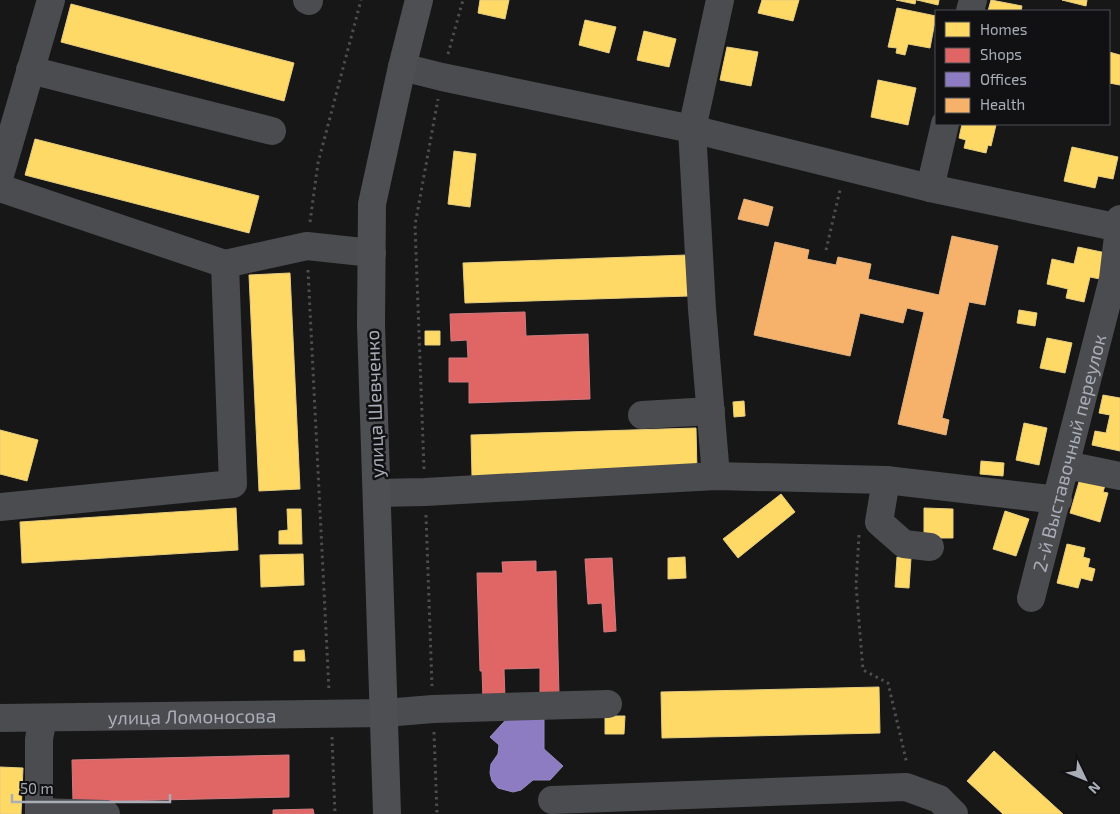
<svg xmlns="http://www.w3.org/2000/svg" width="1120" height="814" viewBox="0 0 1120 814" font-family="'Exo 2',sans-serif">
	<rect width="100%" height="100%" fill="#171717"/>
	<path fill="#ffd966" stroke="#e5cc7f" d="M480,0H509L505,19L478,13Z
		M762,0H799L793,21L758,13Z
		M896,0H916L915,4Z
		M917,0H939L938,5Z
		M991,0L1022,6L1021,11H988Z
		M1062,0H1087L1086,6Z
		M71,4L294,63L284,101L61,42Z
		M897,8L936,16L930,48L908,44L905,55L896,53L897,48L888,47Z
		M585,20L616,27L609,53L579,45Z
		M644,31L676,39L669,67L637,60Z
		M727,47L758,52L751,86L720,80Z
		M1109,52L1120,55V85L1109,83Z
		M878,80L916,88L908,125L871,117Z
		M962,124L996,125L991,146L988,145L986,153L964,148L966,140L959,138Z
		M35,139L259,196L249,233L25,175Z
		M1072,147L1118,157L1113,179L1098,176L1095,188L1064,181Z
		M454,151L476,154L470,207L448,204Z
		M1078,247L1106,253L1100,279L1090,277L1084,302L1066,298L1068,289L1047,284L1052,259L1074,264Z
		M687,255L689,296L465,303L463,263Z
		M290,273L300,489L259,491L249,275Z
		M1019,310L1037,313L1035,326L1017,323Z
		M425,331H440V345H425Z
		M1047,338L1072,343L1065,373L1040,368Z
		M1103,395L1120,398V451L1092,445L1095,431L1106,433L1110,415L1099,413Z
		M744,401L745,416L734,417L733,402Z
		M1024,423L1047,428L1039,465L1016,460Z
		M696,428L697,471L472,477L471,435Z
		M0,430L38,440L27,481L0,474Z
		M981,461L1004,463L1003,476L980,474Z
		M1081,475L1106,482L1103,492L1108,493L1100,522L1070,513Z
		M781,494L795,512L738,558L723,539Z
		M236,508L238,550L22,563L20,522Z
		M924,508L953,509V538H924Z
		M287,509H301L302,544H279V531L288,530Z
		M1005,511L1029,519L1016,556L993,549Z
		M1067,544L1085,548L1083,557L1090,559L1088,567L1095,569L1092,581L1081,578L1078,588L1057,583Z
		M303,554L304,585L261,587L260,555Z
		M685,557L686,578L668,579V558Z
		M897,557L911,558L909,588L895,587Z
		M304,650L305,661H294V651Z
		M879,687L880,733L662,738L661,692Z
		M605,716H625L624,734H605Z
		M994,751L1063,814H1003L967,781Z
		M0,767L23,768L21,814H0Z"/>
	<path fill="#e06666" stroke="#cf7b7f" d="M525,312L526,336L588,334L590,399L469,403V382H449V358H468L467,340L451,341L450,314Z
		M612,558L616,631L604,632L602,603L588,604L585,559Z
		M536,561V572L556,571L559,695H540V668L504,669L505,698L483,699L482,671H480L477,573H503L502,562Z
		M289,755V797L73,802L72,760Z
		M313,809L314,814H273V810Z"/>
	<path fill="#8e7cc3" stroke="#968bc0" d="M514,711L544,716V749L563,766L550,780H533L521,790L513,792L498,788L492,781L490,773L491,764L498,754L499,745L490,737Z"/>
	<path fill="#f6b26b" stroke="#dfb082" d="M744,199L773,207L768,226L738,219Z
		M952,236L998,246L985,305L969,302L942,418L949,420L946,435L898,424L924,312L907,308L903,323L860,313L850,356L754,335L775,242L809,250L807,259L836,265L838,257L871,264L868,279L939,295Z"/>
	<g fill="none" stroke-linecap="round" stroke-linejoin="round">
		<path stroke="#4d4e52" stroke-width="3" stroke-dasharray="2.5 4" stroke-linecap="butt" d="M448,54L463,0
			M310,222L318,163L361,0
			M826,250L840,190
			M308,270L329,691
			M424,469L415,225L438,99
			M426,515L432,686
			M859,535L856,585L863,670L888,683L907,764
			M434,732L437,814
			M332,737L335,814"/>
		<g stroke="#4b4c50" stroke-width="28">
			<path d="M307,0L309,1"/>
			<path d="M970,11L973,0"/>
			<path d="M402,67L442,77L692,129L930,188L1120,228"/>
			<path d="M30,70L272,131"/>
			<path d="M0,175L51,0"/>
			<path d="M0,188L225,264"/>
			<path d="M930,188L945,124"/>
			<path d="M642,415L711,411"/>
			<path d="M1066,465L1120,476"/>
			<path d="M716,476L702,309L692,129L720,0"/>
			<path d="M886,480L879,522L904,544L930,547"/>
			<path d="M377,493L425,492L716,476L886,480L1058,500"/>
			<path d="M0,507L233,484L225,264L307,246L372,253"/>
			<path id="s1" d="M1031,598L1113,279L1120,219"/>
			<path id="s2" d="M0,718L385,713L433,709L608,704"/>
			<path d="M552,800L906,787L939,799L954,814"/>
			<path d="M39,812L106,814"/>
			<path d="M39,814V739L43,718"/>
		</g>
		<path stroke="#4d4f52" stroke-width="28" d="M387,814L371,325L372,204L402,67L419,0"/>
	</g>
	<g text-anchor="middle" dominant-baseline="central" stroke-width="5" stroke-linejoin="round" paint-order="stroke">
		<g font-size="19" fill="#a8adb8" stroke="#111113">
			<text transform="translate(374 404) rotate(-92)">улица Шевченко</text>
			<text stroke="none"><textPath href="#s1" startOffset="150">2-й Выставочный переулок</textPath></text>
			<text stroke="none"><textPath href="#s2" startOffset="192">улица Ломоносова</textPath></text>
		</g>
	</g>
	<rect x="935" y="10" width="175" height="115" fill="#111113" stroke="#4d4f55"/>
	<rect x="945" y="22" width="25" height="15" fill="#ffd966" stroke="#4d4f55"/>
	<text x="980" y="35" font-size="15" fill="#a8adb8">Homes</text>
	<rect x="945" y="48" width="25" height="15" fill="#e06666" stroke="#4d4f55"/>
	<text x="980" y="60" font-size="15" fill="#a8adb8">Shops</text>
	<rect x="945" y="72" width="25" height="15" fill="#8e7cc3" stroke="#4d4f55"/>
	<text x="980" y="85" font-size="15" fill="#a8adb8">Offices</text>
	<rect x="945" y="98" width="25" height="15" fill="#f6b26b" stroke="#4d4f55"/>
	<text x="980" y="110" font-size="15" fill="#a8adb8">Health</text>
	<g transform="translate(1085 779) rotate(133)" stroke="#111113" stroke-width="4" paint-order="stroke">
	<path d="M0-4L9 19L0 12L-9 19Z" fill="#a8adb8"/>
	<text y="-8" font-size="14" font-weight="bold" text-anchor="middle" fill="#a8adb8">N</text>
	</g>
	<path d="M12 794v8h158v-8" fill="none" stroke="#a8adb8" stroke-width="2.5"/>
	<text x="20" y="794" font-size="15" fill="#a8adb8" stroke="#111113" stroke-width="4" paint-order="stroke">50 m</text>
</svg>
